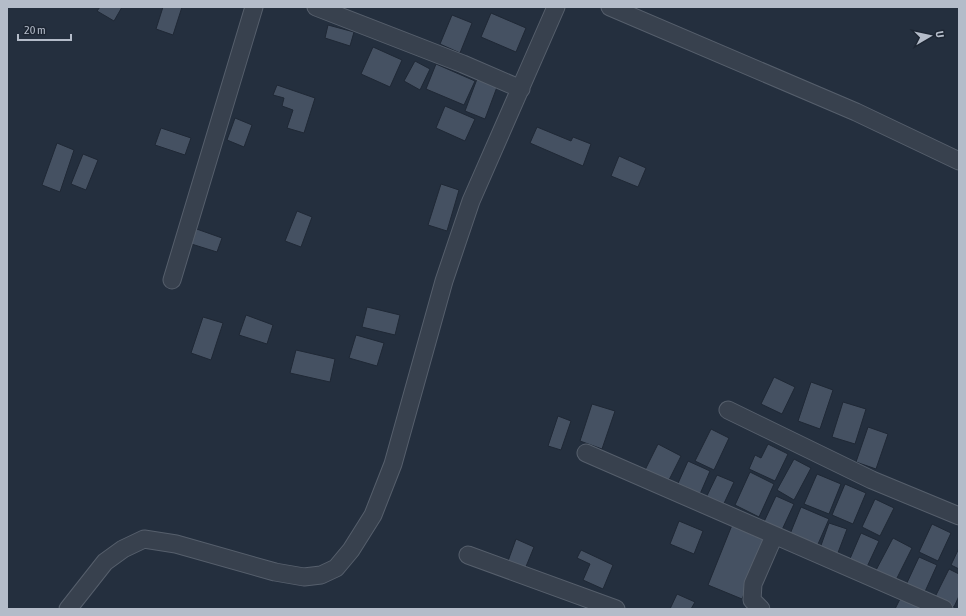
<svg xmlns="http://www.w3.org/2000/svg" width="966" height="616" viewBox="0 0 966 616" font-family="'Asap Condensed',sans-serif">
	<rect width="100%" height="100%" fill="#242f3e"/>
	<path fill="#455162" stroke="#1f2835" d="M100,7H122L114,21L97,11Z
		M163,7H182L173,35L156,29Z
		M491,13L526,28L516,52L481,37Z
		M452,15L472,23L460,53L440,44Z
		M328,25L354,32L350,46L325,38Z
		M373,47L402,60L390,87L361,74Z
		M415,61L430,69L420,90L404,81Z
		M436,64L475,81L464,105L426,89Z
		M477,79L497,87L485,119L465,111Z
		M277,85L315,98L304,133L287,128L293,110L282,106L284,98L273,95Z
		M445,106L475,119L465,141L436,128Z
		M235,118L252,125L244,147L227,140Z
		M537,127L571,141L573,137L591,144L583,166L530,143Z
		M161,128L191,138L185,155L155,145Z
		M57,143L74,150L60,192L42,185Z
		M83,154L98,160L86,190L71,184Z
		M619,156L646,168L638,187L611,176Z
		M441,184L459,190L447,231L428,225Z
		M297,211L312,217L301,247L285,241Z
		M191,227L222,238L217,252L185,242Z
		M367,307L400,315L395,335L362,327Z
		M246,315L273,325L267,344L239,335Z
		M203,317L223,323L211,360L191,353Z
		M356,335L384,343L377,366L349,358Z
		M296,350L335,359L330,382L290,373Z
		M774,377L795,387L782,414L761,404Z
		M811,382L833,390L820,429L798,421Z
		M843,402L866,409L855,444L832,437Z
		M592,404L615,411L602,449L580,441Z
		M558,416L571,421L561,450L548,446Z
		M868,427L888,434L876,469L856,462Z
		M711,429L729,438L714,470L695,461Z
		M658,444L681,456L666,486L643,474Z
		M768,444L788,454L775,481L749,469L755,455L761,458Z
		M794,459L811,468L794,500L777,490Z
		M688,461L710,471L697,501L675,490Z
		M750,472L774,484L759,517L735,505Z
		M817,474L841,484L829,514L804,504Z
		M717,475L734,482L720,512L703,504Z
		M845,484L866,493L853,524L832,515Z
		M776,496L794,504L781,532L763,524Z
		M875,499L894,508L880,536L862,527Z
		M801,507L829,519L815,551L788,539Z
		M679,521L703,531L694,554L670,544Z
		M829,523L847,529L836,558L819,551Z
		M932,524L951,533L938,561L919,552Z
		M732,525L766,539L742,599L708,585Z
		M861,533L879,541L866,569L849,561Z
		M893,538L912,548L895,582L875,572Z
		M516,539L534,547L525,569L508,561Z
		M959,548V569L951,565Z
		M581,550L613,565L603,589L583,580L590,564L577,558Z
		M919,557L937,565L923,596L905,587Z
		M949,569L959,574V596L954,607L935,597Z
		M677,594L695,602L691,609H670Z
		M900,599L923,609H895Z"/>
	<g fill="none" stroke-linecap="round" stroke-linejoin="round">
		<defs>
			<path id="minor" d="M316,7L463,64L521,89
				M610,7L856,112L959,161
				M172,280L254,7
				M728,410L872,480L959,516
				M586,453L944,609
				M468,555L616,609
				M68,609L105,562L123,549L144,539L176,544L275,572L304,577L321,575L336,568L351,550L373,515L393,464L444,281L471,201L556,7
				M761,609L752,600L753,584L774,536"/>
		</defs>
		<use href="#minor" stroke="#565f6c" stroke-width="19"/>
		<use href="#minor" stroke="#38414e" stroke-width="17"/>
	</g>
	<rect width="966" height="616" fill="none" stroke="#b4bcc9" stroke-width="16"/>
	<g transform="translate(930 36) rotate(81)" stroke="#1d2633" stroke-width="3" paint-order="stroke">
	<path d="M0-3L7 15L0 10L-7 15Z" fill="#b4bcc9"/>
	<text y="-6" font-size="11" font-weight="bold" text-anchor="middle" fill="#b4bcc9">U</text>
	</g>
	<path d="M18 34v6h53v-6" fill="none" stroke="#b4bcc9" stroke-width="2"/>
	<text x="24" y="34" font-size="12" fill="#b4bcc9" stroke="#1d2633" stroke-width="3" paint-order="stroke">20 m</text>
</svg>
